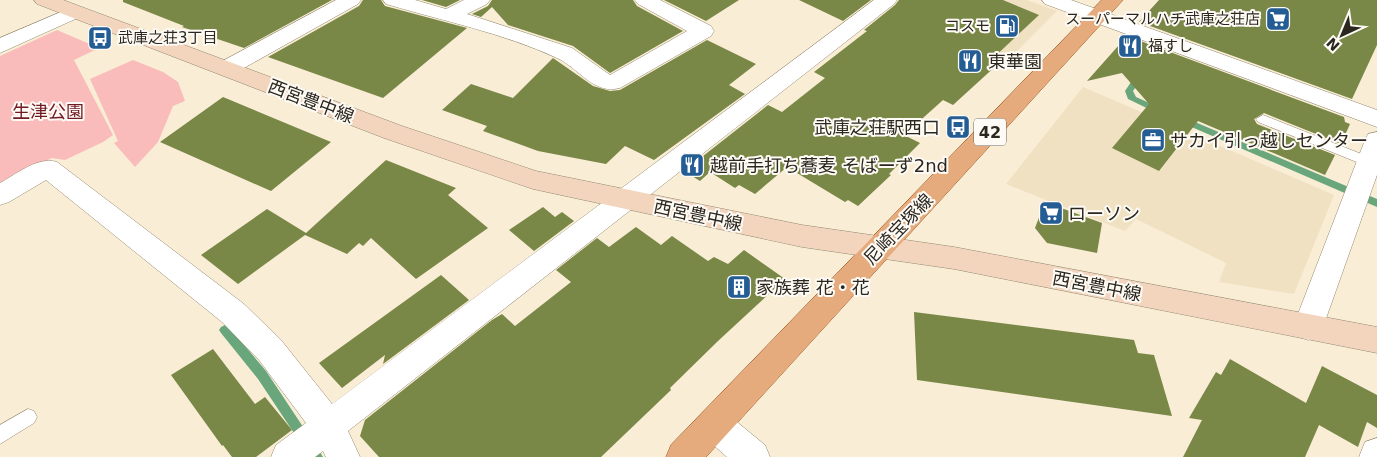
<svg xmlns="http://www.w3.org/2000/svg" width="1377" height="457" viewBox="0 0 1377 457" font-family="'DejaVu Sans','Noto Sans JP',sans-serif">
	<rect width="100%" height="100%" fill="#f9edd5"/>
	<path fill="#f0e1c2" d="M1001,0H1027L1057,11L1005,63L955,40Z
		M1083,87L1334,195L1294,294L1219,282L1226,263L1136,219L1125,231L1006,184Z"/>
	<path fill="#fabcbb" d="M57,30L99,48L74,60L113,135L103,142L65,160L52,158L0,183V56Z
		M133,60L163,72L178,82L185,101L173,106L158,142L135,167L114,143L118,141L90,79Z"/>
	<g fill="none" stroke-linecap="round" stroke-linejoin="round">
		<path fill="#6aa67b" fill-rule="evenodd" d="M1140,72L1144,75L1133,91L1136,97L1163,109L1164,111L1163,113H1157L1128,99L1125,91L1137,73Z
			M1183,117L1377,199V207L1180,122L1179,120Z
			M225,325L229,327L266,371L323,457H310L258,379L221,333L219,330L221,327Z"/>
	</g>
	<path fill="#798747" d="M123,0H332L244,48L182,27L184,26L123,2Z
		M363,0H381L385,6L467,28L383,98L268,57L359,6Z
		M422,0H460L446,7Z
		M492,0H633L637,6L683,31L610,73L573,46L508,25L492,7L481,17L472,14L488,6Z
		M664,0H739L706,21Z
		M799,0H871L843,21Z
		M899,0H1003L1039,15L990,61L998,64L953,105L943,100L904,135L920,143L889,174L891,175L858,206L848,200L845,202L787,167L755,194L739,185L735,188L710,172L700,181L684,171L768,105L782,112L825,78L814,72L867,31L864,30L895,5Z
		M1159,0H1377V45L1352,99L1139,22Z
		M1127,36L1344,117L1345,122L1350,124L1341,144L1264,113L1254,119L1257,124L1335,155L1325,175L1198,121L1159,171L1112,148L1149,104L1122,73L1087,81Z
		M707,40L756,64L729,85L745,94L654,160L625,146L606,164L538,151L483,131L487,126L442,110L471,84L513,98L553,58L593,86L610,91L620,90Z
		M223,97L331,142L271,191L160,142Z
		M386,160L456,188L448,195L488,228L416,279L371,238L363,246L359,243L347,254L305,235L238,284L201,255L267,209L306,233Z
		M1045,202L1102,223L1097,253L1047,243L1035,228Z
		M543,207L555,217L562,212L574,221L534,251L509,230Z
		M636,227L661,245L672,236L708,261L714,257L728,264L744,250L785,279L718,341L670,388L671,390L601,457H379L360,436L365,420L492,320L502,314L515,326L571,282L556,270L597,238L609,247Z
		M441,275L469,300L383,364L385,355L342,388L319,363Z
		M914,312L1134,340L1138,353L1154,355L1172,416L917,380Z
		M213,349L255,404L265,397L292,430L256,457H232L223,445L222,446L171,375Z
		M1230,359L1306,403L1322,366L1377,395V428L1367,422L1358,447L1319,425L1305,457H1183L1202,420L1189,418L1216,372L1221,375Z"/>
	<g fill="none" stroke-linecap="round" stroke-linejoin="round">
		<defs>
			<path id="lane" d="M1263,115L1374,159L1376,162L1374,165H1364L1258,122L1256,119Z
				M28,409L34,411L37,417L34,423L0,444V425Z"/>
			<path id="street" d="M336,0H361L358,4L235,73L227,75L219,73L216,68L219,63Z
				M383,0H415L446,9L464,0H490L487,4L467,14L572,48L610,75L687,31L638,4L635,0H660L711,26L714,31L711,36L620,88C593,95 579,68 557,58C503,33 443,21 386,4Z
				M874,0H897L894,4L348,431L360,457H326L323,451L315,457H271L276,445L306,423L259,360L222,322L46,180L9,202L0,205V183C17,174 38,156 57,162L244,304L281,340L332,404Z
				M1042,0H1071L1377,110V127L1045,4Z
				M75,6L82,8L85,12L82,16L0,53V38Z
				M1377,132V175L1323,327L1319,336L1308,340L1297,336L1293,327L1365,140L1368,134Z
				M714,408L726,413L765,445L770,457H727L702,435L697,424L702,413Z
				M1377,438V457H1359L1365,442Z"/>
			<path id="secondary" d="M34,0H63L402,126L536,171L802,225L954,247L1377,327V353L954,269L802,247L533,189L384,138L37,4Z"/>
			<path id="primary" d="M1102,0H1123L706,457H666L671,445Z"/>
		</defs>
		<use href="#lane" stroke="#928871" stroke-width="1"/>
		<use href="#street" stroke="#928871" stroke-width="1"/>
		<use href="#secondary" stroke="#928871" stroke-width="1"/>
		<use href="#primary" stroke="#9a5824" stroke-width="1"/>
		<use href="#lane" fill="#fff" fill-rule="evenodd"/>
		<use href="#street" fill="#fff" fill-rule="evenodd"/>
		<use href="#secondary" fill="#f3d5be" fill-rule="evenodd"/>
		<use href="#primary" fill="#e6ab7d" fill-rule="evenodd"/>
	</g>
	<defs>
		<symbol id="supermarket-square" viewBox="-11 -11 22 22"><rect x="-9" y="-9" width="18" height="18" rx="4" fill="#245c94" stroke="#fefbf6"/><path d="M-6-5.5h2.5l.6 2H6L4.5 2H-2.5L-4.4-4H-6ZM-1.5 3.2a1.3 1.3 0 1 0 .1 0ZM3 3.2a1.3 1.3 0 1 0 .1 0Z" fill="#fff"/></symbol>
		<symbol id="fuel-square" viewBox="-11 -11 22 22"><rect x="-9" y="-9" width="18" height="18" rx="4" fill="#245c94" stroke="#fefbf6"/><path d="M-5.5-6h7V0h2V4h1.3V-2.5L3-4.5l.8-.8L6-3V5H2.5V1h-1V6h-7ZM-4.2-4.7v3.2H.2V-4.7Z" fill="#fff"/></symbol>
		<symbol id="bus-square" viewBox="-11 -11 22 22"><rect x="-9" y="-9" width="18" height="18" rx="4" fill="#245c94" stroke="#fefbf6"/><path d="M-5-6H5V4H4V6H2V4H-2V6H-4V4H-5ZM-3.5-4V0h7V-4ZM-3.5 1.2v1.5H-2V1.2ZM2 1.2v1.5H3.5V1.2Z" fill="#fff"/></symbol>
		<symbol id="restaurant-square" viewBox="-11 -11 22 22"><rect x="-9" y="-9" width="18" height="18" rx="4" fill="#245c94" stroke="#fefbf6"/><path d="M-5-6h1v4h1v-4h1v4h1v-4h1v5L-1.5 .5V6h-2V.5L-5-1ZM5-6V6H3V1.5H1.5Q1.5-4 5-6Z" fill="#fff"/></symbol>
		<symbol id="office-square" viewBox="-11 -11 22 22"><rect x="-9" y="-9" width="18" height="18" rx="4" fill="#245c94" stroke="#fefbf6"/><path d="M-6-3h4V-5.5h4V-3h4V5H-6ZM-1-4.5V-3h2v-1.5ZM-6 0V1H6V0Z" fill="#fff"/></symbol>
		<symbol id="building-square" viewBox="-11 -11 22 22"><rect x="-9" y="-9" width="18" height="18" rx="4" fill="#245c94" stroke="#fefbf6"/><path d="M-4-6H4V6H1V3H-1V6H-4ZM-2.5-4.3h1.7v1.8h-1.7ZM.8-4.3h1.7v1.8H.8ZM-2.5-1h1.7V.8h-1.7ZM.8-1h1.7V.8H.8Z" fill="#fff"/></symbol>
	</defs>
	<g fill-rule="evenodd">
		<use href="#supermarket-square" x="1264" y="5" width="28" height="28"/>
		<use href="#fuel-square" x="993" y="12" width="28" height="28"/>
		<use href="#bus-square" x="86" y="24" width="28" height="28"/>
		<use href="#restaurant-square" x="1116" y="32" width="28" height="28"/>
		<use href="#restaurant-square" x="956" y="47" width="28" height="28"/>
		<use href="#bus-square" x="944" y="113" width="28" height="28"/>
		<use href="#office-square" x="1139" y="126" width="28" height="28"/>
		<use href="#restaurant-square" x="678" y="151" width="28" height="28"/>
		<use href="#supermarket-square" x="1037" y="199" width="28" height="28"/>
		<use href="#building-square" x="725" y="273" width="28" height="28"/>
	</g>
	<g text-anchor="middle" dominant-baseline="central" stroke-width="4" stroke-linejoin="round" paint-order="stroke">
		<g font-size="15" fill="#2b271e" stroke="#fefbf6" text-anchor="end">
			<text x="1260" y="19">スーパーマルハチ武庫之荘店</text>
			<text x="990" y="26">コスモ</text>
			<text x="118" y="38" text-anchor="start">武庫之荘3丁目</text>
			<text x="1148" y="46" text-anchor="start">福すし</text>
		</g>
		<rect fill="#fefbf6" stroke="#6a675f" stroke-width="1" x="974" y="118.5" width="32" height="27" rx="4"/>
		<g font-size="16" font-weight="bold" fill="#2b271e">
			<text x="990" y="132">42</text>
		</g>
		<g font-size="18" fill="#2b271e" stroke="#fefbf6" text-anchor="start">
			<text x="988" y="61">東華園</text>
			<text x="940" y="127" text-anchor="end">武庫之荘駅西口</text>
			<text x="1170" y="140">サカイ引っ越しセンター</text>
			<text x="710" y="165">越前手打ち蕎麦 そばーず2nd</text>
			<text x="1068" y="213">ローソン</text>
			<text x="756" y="287">家族葬 花・花</text>
		</g>
		<g font-size="18" fill="#2b271e" stroke="#fefbf6">
			<text transform="translate(311 101) rotate(21)">西宮豊中線</text>
			<text transform="translate(698 215) rotate(12)">西宮豊中線</text>
			<text transform="translate(898 229) rotate(-46)">尼崎宝塚線</text>
			<text transform="translate(1097 286) rotate(11)">西宮豊中線</text>
		</g>
		<g font-size="18" fill="#701922" stroke="#fefbf6">
			<text x="48" y="111">生津公園</text>
		</g>
	</g>
	<g transform="translate(1342 35) rotate(224)" stroke="#fefbf6" stroke-width="4" paint-order="stroke">
	<path d="M0-4L9 19L0 12L-9 19Z" fill="#2b271e"/>
	<text y="-8" font-size="14" font-weight="bold" text-anchor="middle" fill="#2b271e">N</text>
	</g>
</svg>
